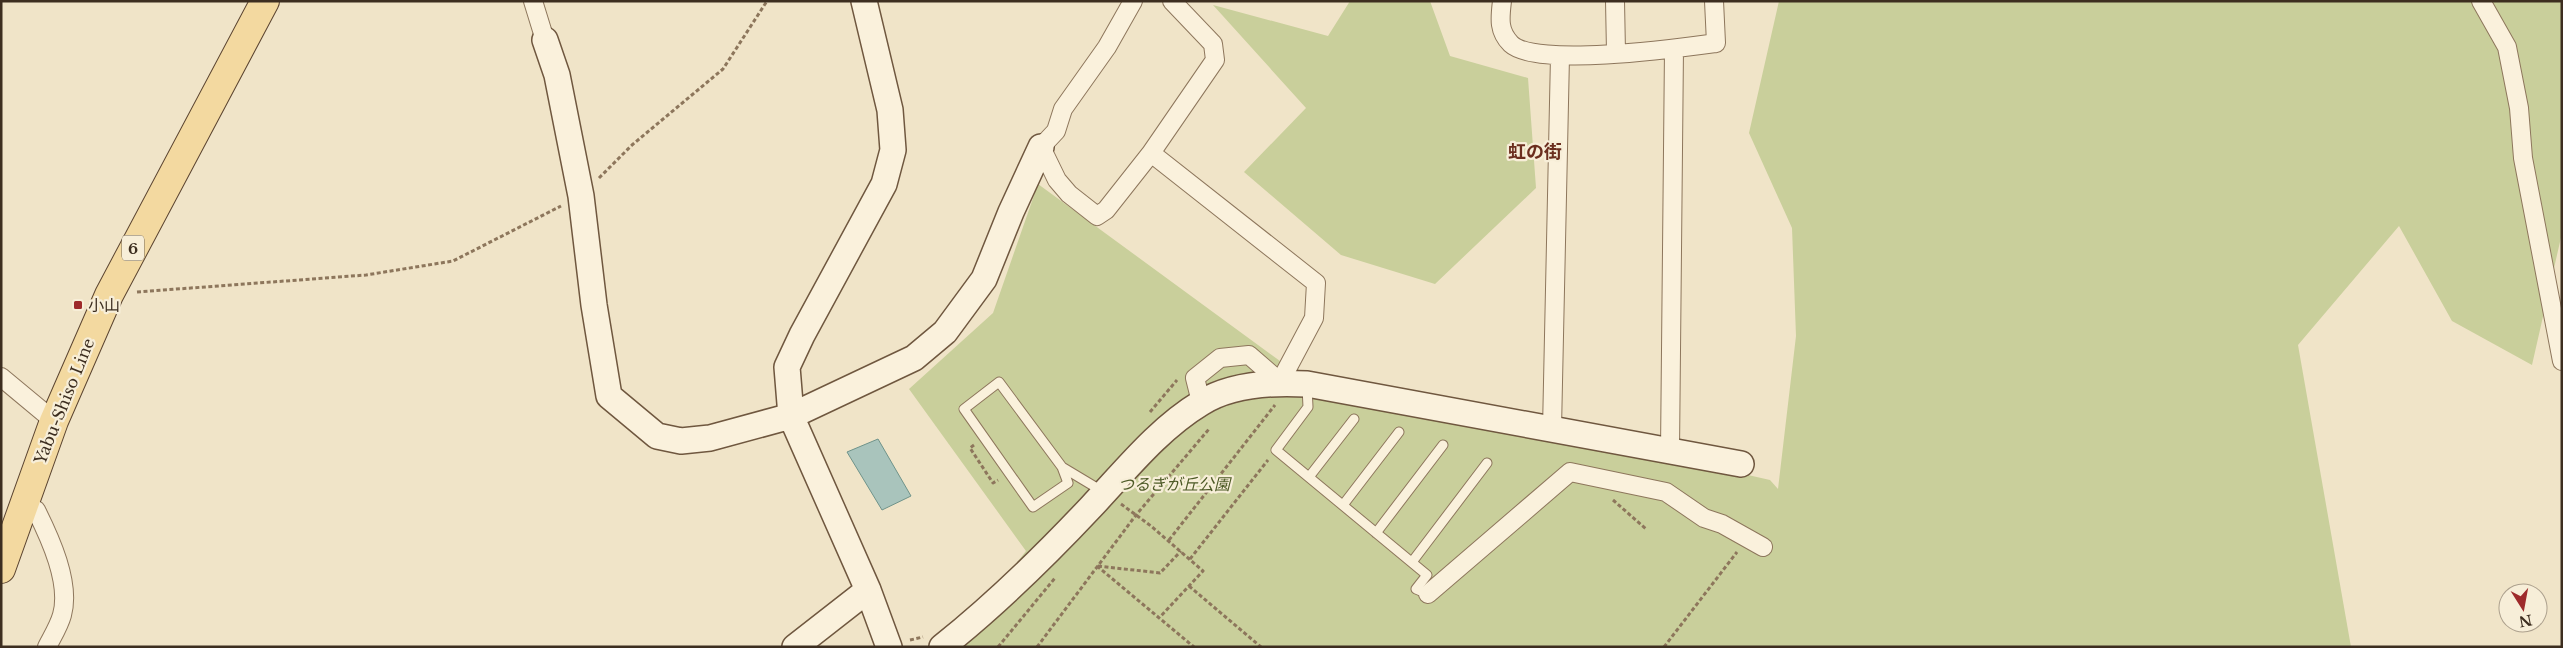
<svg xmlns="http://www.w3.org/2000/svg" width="2563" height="648" viewBox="0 0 2563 648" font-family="'Libre Baskerville','Noto Sans JP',serif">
	<rect width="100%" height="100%" fill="#f0e4c8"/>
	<path fill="#c9cf9b" d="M1350,1H1430L1450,56L1528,78L1536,188L1435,284L1341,255L1244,172L1306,108L1213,5L1328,36Z
		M1779,1H2562V233L2532,365L2452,321L2399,226L2298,345L2351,647H950L1026,551L909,389L993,313L1038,184L1280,361L1315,377L1770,480L1778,489L1796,336L1792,228L1749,133Z"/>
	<path fill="#a9c4bc" stroke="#6f938a" d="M878,439L911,496L882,510L847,452Z"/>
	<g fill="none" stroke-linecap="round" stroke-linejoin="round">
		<defs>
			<path id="lane" d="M1307,387L1308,407L1276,450L1427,575L1416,589L1428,594
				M1062,467L1068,483L1033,507L964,409L999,382L1062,467L1102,491
				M1309,477L1354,419
				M1343,505L1399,432
				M1376,533L1443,445
				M1412,562L1487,463"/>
			<path id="street" d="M533,1L545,40
				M1133,1L1107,47L1063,109L1056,131L1041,147L1057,180L1069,194L1097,216L1106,210L1151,153L1215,60L1213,44L1172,1
				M1502,1C1500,18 1498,31 1511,44C1536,68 1679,48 1716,43L1714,1
				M1615,1L1616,52
				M2481,1L2507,47L2519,108L2523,158L2562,361
				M1151,153L1316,283L1314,318L1280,382L1249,355L1220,358L1195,378L1201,402
				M1,377L54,421
				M1552,429L1560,56
				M1670,451L1674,49
				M22,504L36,510C50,538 71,583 62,615C59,626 52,637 47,647
				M1428,594L1570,472L1666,492L1704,518L1722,524L1763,547"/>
			<path id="secondary" d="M864,1L890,110L893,150L884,184L802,335L787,367L791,416L868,590L889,647
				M545,40L557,75L581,196L594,305L609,396L657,436L681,441L710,438L791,416L914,358L945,332L984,279L1011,212L1041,147
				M795,647L868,590
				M942,647C996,604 1044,557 1091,507C1125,471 1158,429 1201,403C1231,384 1273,382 1307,384L1741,464"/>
			<path id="primary" d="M1,569L54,421L109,295L265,1"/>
		</defs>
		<use href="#lane" stroke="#8d765c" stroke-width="11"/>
		<use href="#street" stroke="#8d765c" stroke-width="20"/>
		<use href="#secondary" stroke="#6f573f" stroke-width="28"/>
		<use href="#primary" stroke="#5b4430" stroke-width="30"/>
		<path stroke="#8d765c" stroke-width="3" stroke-dasharray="4 2.5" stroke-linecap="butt" d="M599,178L632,145L723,69L767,1
			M137,292L366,275L453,261L561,206
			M1150,412L1177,380
			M974,445L970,448L993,483L998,480
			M1613,500L1646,529
			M1121,504L1151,526L1203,571L1160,617
			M1169,540L1275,405
			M1190,559L1268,460
			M1097,566L1194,647
			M1098,566L1160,573L1181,551
			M1189,586L1261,647
			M910,640L923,637
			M998,647L1055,578
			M1037,647L1136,515L1209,429
			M1664,647L1737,552"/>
		<use href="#lane" stroke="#faf1dc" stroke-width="9"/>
		<use href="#street" stroke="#faf1dc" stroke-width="18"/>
		<use href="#secondary" stroke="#faf1dc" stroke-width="25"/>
		<use href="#primary" stroke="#f3d9a0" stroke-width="28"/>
	</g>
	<rect fill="#9e2a2b" stroke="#f7eed8" stroke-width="2" x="73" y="300" width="10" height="10" rx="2.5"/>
	<g text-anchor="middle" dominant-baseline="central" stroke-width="4.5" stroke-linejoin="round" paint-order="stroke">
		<rect fill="#f7eed8" stroke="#756857" stroke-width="1" x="122" y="235.5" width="22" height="25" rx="4"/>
		<g font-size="15" font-weight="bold" fill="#3d2e20">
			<text x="133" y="248">6</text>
		</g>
		<g font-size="16" fill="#3d2e20" stroke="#f7eed8" text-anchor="start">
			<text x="88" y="305">小山</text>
		</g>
		<g font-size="16" fill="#3d2e20" stroke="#f7eed8">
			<text transform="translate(64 401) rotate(-68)">Yabu-Shiso Line</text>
		</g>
		<g font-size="16" font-style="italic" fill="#4d5a26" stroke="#f7eed8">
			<text x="1174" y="484">つるぎが丘公園</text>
		</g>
		<g font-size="18" font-weight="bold" fill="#6b2e1e" stroke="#f7eed8">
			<text x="1535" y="152">虹の街</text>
		</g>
	</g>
	<rect width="2563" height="648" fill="none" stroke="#3d2e20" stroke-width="5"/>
	<g transform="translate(2523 608) rotate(169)"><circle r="24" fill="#f7eed8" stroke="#ada18e"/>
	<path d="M0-4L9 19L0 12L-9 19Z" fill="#9e2a2b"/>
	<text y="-8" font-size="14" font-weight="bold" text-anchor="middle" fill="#3d2e20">N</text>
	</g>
</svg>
